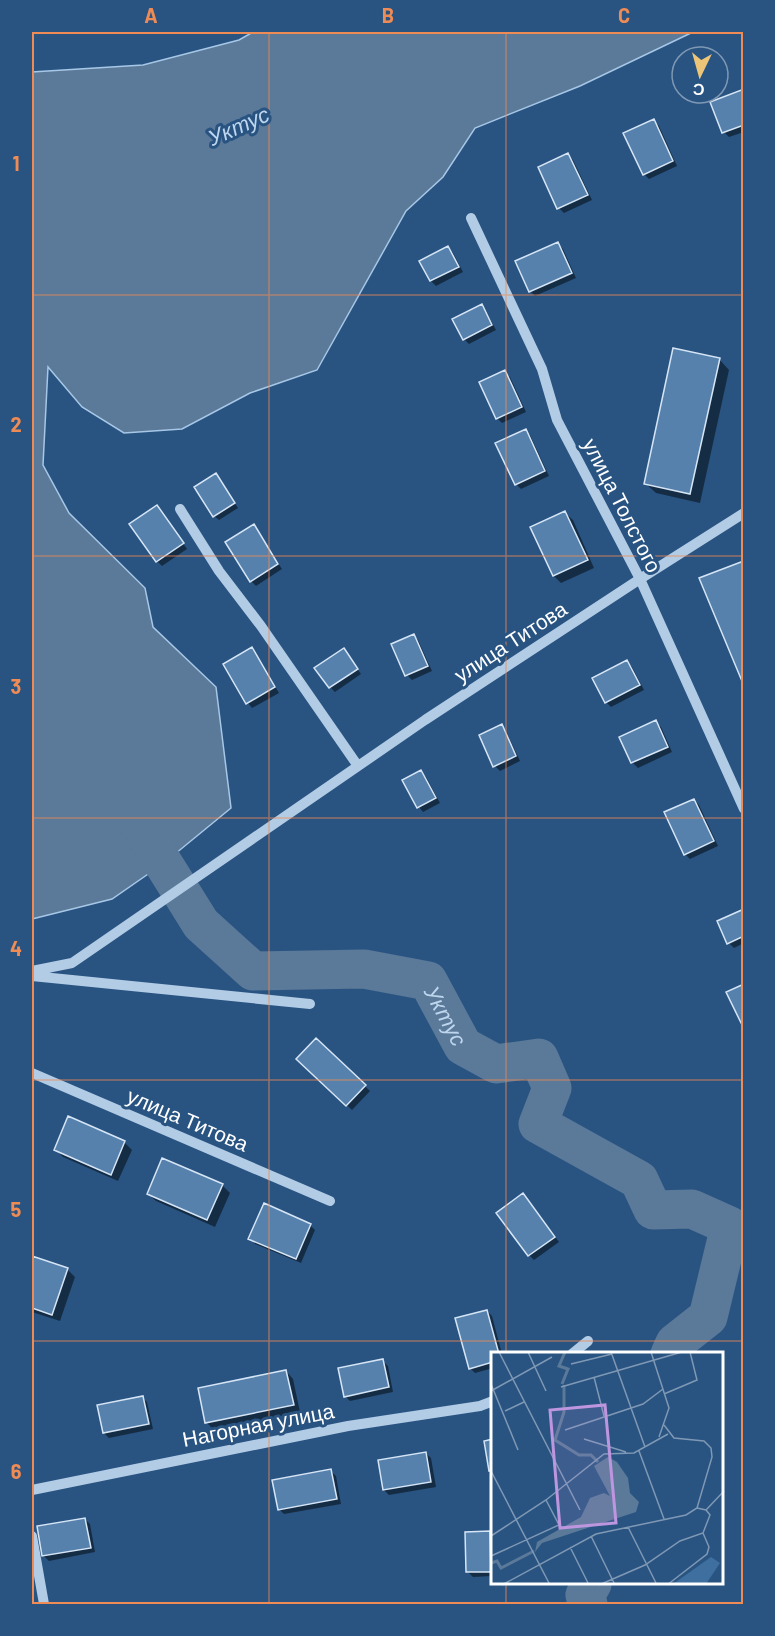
<svg xmlns="http://www.w3.org/2000/svg" width="775" height="1636" viewBox="0 0 775 1636" font-family="Barlow,sans-serif">
	<rect width="100%" height="100%" fill="#295482"/>
	<path fill="#5b7998" stroke="#a7c7e6" stroke-width="1.5" d="M253,32H693L580,86L475,128L443,177L406,211L317,370L250,393L182,429L124,433L82,407L48,367L43,465L69,513L145,588L153,627L216,687L231,808L164,863L112,899L32,919V72L143,65L239,40Z"/>
	<path fill="#0007" d="M744,91V132L729,137L724,132Z
		M654,121L659,126L677,166L649,179L644,174Z
		M568,155L573,160L592,200L564,213L559,208L540,168Z
		M558,244L563,249L576,278L535,296L530,291Z
		M448,248L453,253L463,272L436,286L431,281Z
		M481,306L486,311L496,330L469,344L464,339Z
		M719,359L729,370L700,503L656,493L645,483Z
		M505,372L510,377L526,412L502,423L497,418Z
		M525,431L530,435L549,476L521,489L516,484Z
		M220,480L238,508L219,520L214,516Z
		M157,507L187,549L162,566L157,561Z
		M565,513L573,520L594,568L561,583L554,576Z
		M253,526L282,569L256,586L251,581Z
		M413,635L418,640L432,671L412,680L407,675L393,645Z
		M251,649L256,654L279,693L252,708L248,703L225,664Z
		M348,655L361,674L335,692L330,687Z
		M627,662L632,667L644,690L611,707L606,702Z
		M656,722L661,727L672,752L638,768L633,763L621,738Z
		M501,726L506,731L520,761L500,771L495,766Z
		M421,772L426,777L440,803L423,812L419,807Z
		M694,800L699,805L718,846L690,859L685,854Z
		M744,911V943L734,948L729,943Z
		M316,1040L370,1091L352,1110L298,1059Z
		M124,1142L132,1150L118,1181L63,1157L56,1150Z
		M222,1185L230,1193L215,1227L156,1201L148,1194Z
		M528,1200L559,1242L534,1260L529,1255Z
		M310,1225L315,1230L301,1263L255,1244L250,1239Z
		M32,1257L67,1269L75,1277L60,1321L32,1312Z
		M487,1311L492,1316L502,1354H493V1368L475,1373L470,1368Z
		M383,1361L388,1366L393,1392L350,1401L345,1396Z
		M286,1371L293,1379L300,1412L214,1430L206,1422Z
		M142,1397L147,1402L153,1429L109,1438L104,1433Z
		M426,1453L431,1458L436,1487L389,1495L384,1490Z
		M331,1471L336,1476L341,1504L284,1514L279,1509Z
		M85,1519L90,1524L95,1552L49,1561L44,1556Z
		M489,1533L493,1537V1576L473,1577L468,1572Z"/>
	<g fill="none" stroke-linecap="round" stroke-linejoin="round">
		<g stroke="#5b7998" stroke-width="39">
			<path id="s1" d="M135,818L201,924L253,971L364,969L428,981L463,1046L496,1064L539,1058L552,1088L538,1124L639,1180L653,1210L692,1209L730,1226L708,1317L675,1343L670,1354"/>
			<path d="M588,1604L585,1595L592,1584"/>
		</g>
	</g>
	<path fill="#5681ac" stroke="#d5e5f5" stroke-width="1.5" d="M744,89V125L722,133L710,102Z
		M654,119L673,161L643,175L623,133Z
		M568,153L588,195L557,209L538,167Z
		M558,242L572,273L529,292L515,261Z
		M448,246L459,267L430,281L419,261Z
		M482,304L492,325L463,340L452,319Z
		M673,348L720,358L690,494L644,484Z
		M505,370L522,407L496,419L479,382Z
		M526,429L545,471L515,485L495,443Z
		M216,473L235,503L213,517L194,487Z
		M157,505L184,543L156,562L129,524Z
		M565,511L588,560L553,576L530,527Z
		M254,524L278,564L250,582L225,542Z
		M741,562L744,569V686L699,578Z
		M414,634L428,666L405,676L391,644Z
		M252,647L275,687L246,704L223,664Z
		M344,648L358,669L329,688L314,668Z
		M627,660L640,685L605,703L592,678Z
		M656,720L668,747L631,763L619,737Z
		M502,724L516,756L493,767L479,735Z
		M421,770L436,798L417,808L402,780Z
		M694,799L714,841L684,855L664,812Z
		M744,909V936L727,944L717,921Z
		M744,984V1029L726,992Z
		M316,1038L366,1085L346,1106L296,1059Z
		M68,1116L125,1141L111,1175L54,1150Z
		M162,1158L223,1184L207,1220L147,1194Z
		M523,1193L555,1237L528,1256L496,1213Z
		M264,1203L311,1224L296,1259L248,1239Z
		M32,1256L68,1268L52,1315L32,1308Z
		M487,1310L499,1354H493V1362L469,1369L455,1318Z
		M383,1359L389,1387L344,1397L338,1368Z
		M286,1370L294,1405L205,1423L198,1388Z
		M143,1396L149,1424L103,1433L97,1405Z
		M493,1439V1470L489,1471L484,1441Z
		M426,1452L431,1482L383,1490L378,1460Z
		M331,1469L337,1499L278,1510L272,1480Z
		M85,1518L91,1548L42,1556L37,1526Z
		M490,1531L491,1572H466L465,1532Z"/>
	<g fill="none" stroke-linecap="round" stroke-linejoin="round">
		<path stroke="#b2cce6" stroke-width="10" d="M471,218L542,369L557,420L640,579L744,809
			M180,509L219,571L261,626L358,766
			M32,971L72,963L425,720L640,579L744,513
			M32,976L310,1004
			M32,1073L330,1201
			M572,1354L588,1341
			M32,1490L348,1426L480,1406L493,1401
			M32,1536L44,1604"/>
	</g>
	<path fill="none" stroke="#ef8b55" stroke-width="1.5" stroke-opacity="0.55" d="M269,32V1604M506,32V1354M32,295H744M32,556H744M32,818H744M32,1080H744M32,1341H744M506,1584V1604"/>
	<g text-anchor="middle" dominant-baseline="central" stroke-width="6" stroke-linejoin="round" paint-order="stroke">
		<g font-size="21" fill="#fff" stroke="#295482">
			<text transform="translate(623 505) rotate(63)">улица Толстого</text>
			<text transform="translate(510 641) rotate(-33)">улица Титова</text>
			<text transform="translate(188 1119) rotate(23)">улица Титова</text>
			<text transform="translate(258 1424) rotate(-11)">Нагорная улица</text>
		</g>
		<g font-size="22" font-style="italic" fill="#bdd6ee" stroke="#295482">
			<text transform="translate(238 125) rotate(-24)">Уктус</text>
			<text stroke="none"><textPath href="#s1" startOffset="410">Уктус</textPath></text>
		</g>
	</g>
	<g transform="translate(491 1352)">
		<rect width="232" height="232" fill="#295482"/>
		<path d="M220,205L229,211L215,232H182Z" fill="#3e6f9f"/>
		<path d="M117,105L126,110L137,126L139,141L148,150L145,160L51,191L44,200L46,190L90,165L99,146L113,141L119,144L103,114Z" fill="#5b7998"/>
		<path fill="none" stroke="#5b7998" stroke-width="3" d="M71,32L77,17L68,14L74,0M73,33V60L64,88L88,103H100L107,110M0,211L6,209L10,216L43,199"/>
		<path fill="none" stroke="#7f98b4" stroke-width="1.5" d="M8,0L89,158M37,0L55,39M120,0L154,95M160,0L178,56L168,85M80,12L121,2M103,25L113,64M0,32L27,98M70,35L191,0M0,39L61,5M173,42L206,28L199,0M14,59L33,50M74,78L152,52L172,37M93,87L135,100M148,99L173,167M0,119L59,233M215,158L233,139M137,175L166,233M0,184L55,148L113,102L143,101L177,82M100,184L124,233M79,195L98,233M0,204L68,173L55,148M11,233L105,182L195,163L206,156L221,105L220,96L213,89L183,86L173,73M108,233L154,213L189,189L212,181L219,163L215,158L206,156M176,233L216,202L218,195L212,181"/>
		<path fill="#bd96df" fill-opacity="0.15" stroke="#bd96df" stroke-width="3" d="M114,53L125,171L69,176L59,58Z"/>
		<rect width="232" height="232" fill="none" stroke="#fff" stroke-width="3"/>
	</g>
	<rect width="775" height="1636" fill="none" stroke="#295482" stroke-width="66"/>
	<g transform="translate(700 75) rotate(185)"><circle r="28" fill="#295482" stroke="#7f98b4" stroke-width="1.5"/>
	<path d="M0-4.5L10 22L0 15L-10 22Z" fill="#edc579"/>
	<text y="-9" font-size="16" font-weight="bold" text-anchor="middle" fill="#ffffff">С</text>
	</g>
	<rect x="33" y="33" width="709" height="1570" fill="none" stroke="#ef8b55" stroke-width="2"/>
	<g font-size="20" text-anchor="middle" font-weight="bold" fill="#ef8b55">
		<text x="151" y="23">A</text>
		<text x="388" y="23">B</text>
		<text x="624" y="23">C</text>
		<text x="16" y="171">1</text>
		<text x="16" y="432">2</text>
		<text x="16" y="694">3</text>
		<text x="16" y="956">4</text>
		<text x="16" y="1217">5</text>
		<text x="16" y="1479">6</text>
	</g>
</svg>
